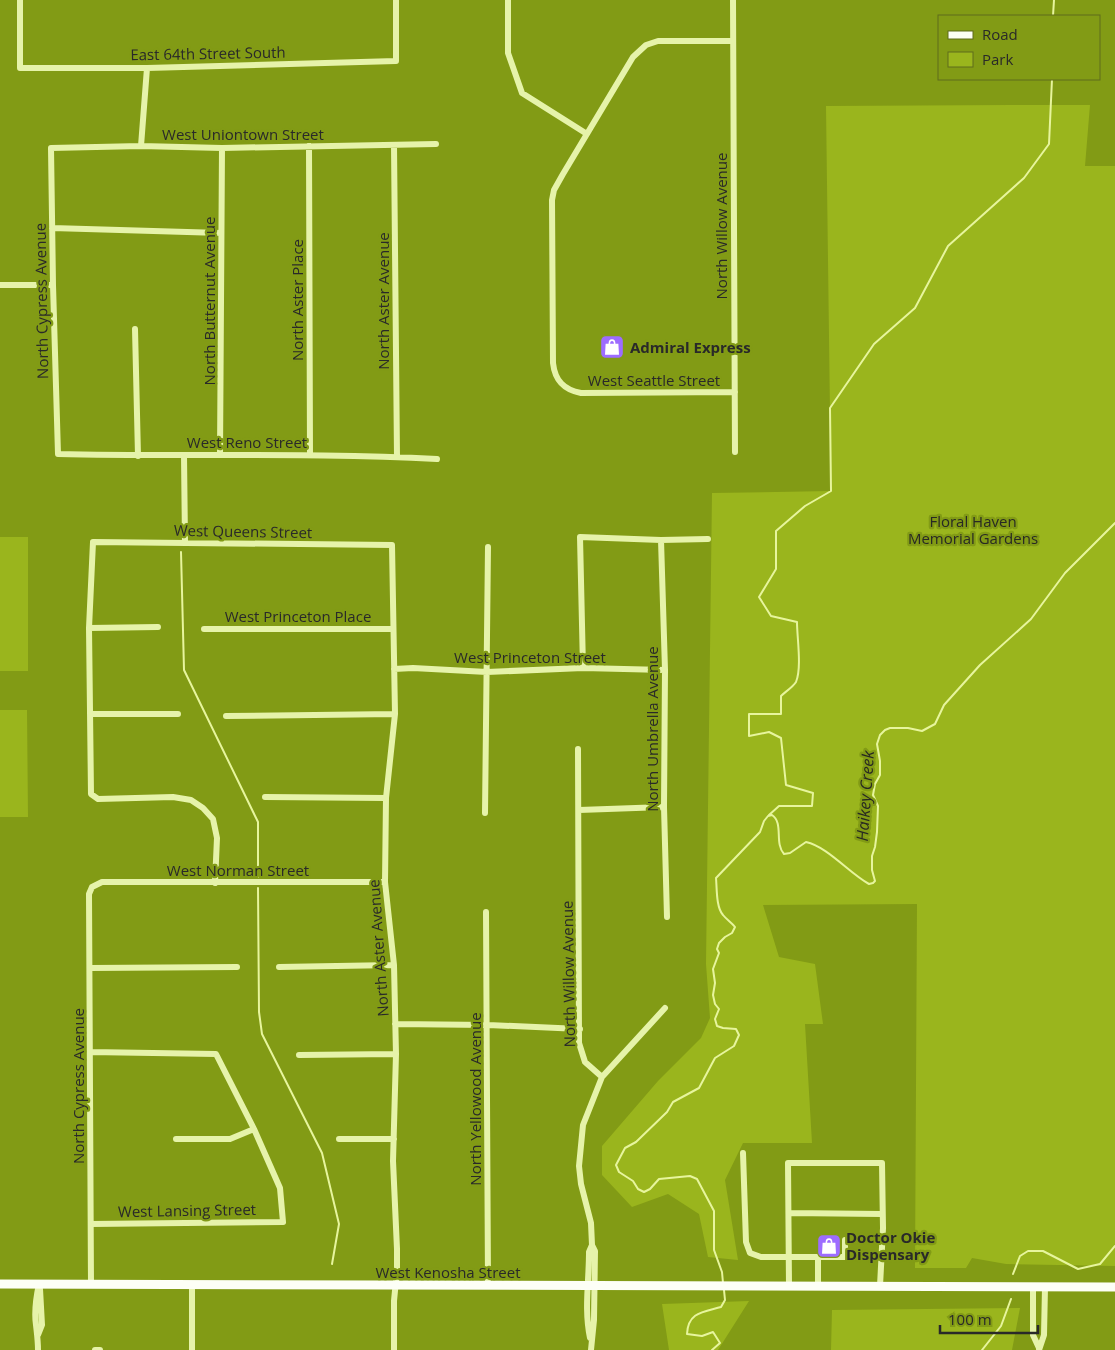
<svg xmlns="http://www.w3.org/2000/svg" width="1115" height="1350" viewBox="0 0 1115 1350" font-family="'Open Sans',sans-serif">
	<rect width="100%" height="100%" fill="#829b15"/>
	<path fill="#9ab51d" d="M1012,105H1090L1085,166H1115V1266L1006,1264L972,1258L966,1268H915L917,904L763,905L779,957L815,964L823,1024H805L812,1143H743L725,1180L738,1260L708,1257L699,1214L668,1194L632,1207L602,1175V1146L658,1081L701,1038L710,1018L706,964L712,493L831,491L826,106Z
		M0,537H28V671H0Z
		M0,710H27L28,817H0Z
		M749,1301L718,1350H669L662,1304Z
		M1020,1308L1012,1350H831L832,1310Z"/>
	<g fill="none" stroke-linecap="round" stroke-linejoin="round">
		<path stroke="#e7f59d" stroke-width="2" d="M1053,16L1054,0
			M181,552L184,670L258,822V877
			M769,815L779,806H812L813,793L786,785L781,738L769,732L749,736V714H781V696C785,692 793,687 796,682C802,667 797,638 797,622L771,616L759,597L776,569V531L805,506L831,491L830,408L874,344L915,308L948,246L1024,178L1049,144L1052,79
			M258,888L259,1012L262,1034L322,1153L339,1224L332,1264
			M1013,1274L1020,1256L1028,1251H1043L1078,1269L1100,1264L1115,1246
			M723,1283L722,1272L714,1250V1211L697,1179L690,1176L659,1179L650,1189L644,1192L638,1189L633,1181L619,1172L616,1165L625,1148L636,1142L667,1112L673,1102L699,1088L715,1058L734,1046L739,1035L736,1029L723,1028L717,1026L715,1019L719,1009L715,1004L713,995L715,983L713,969L719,953L717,949L719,943L725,937L732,933L735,927C731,922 727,920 723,915C716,907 717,889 716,878L760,832L764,821L768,816L772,815C784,823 774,843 784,854L790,853L806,842C828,847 849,873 869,884L873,883L875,881L872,870V856L875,847L877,832L878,806L873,795L875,784L880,775V761L877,744L880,735L885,730L890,728H908L922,731L935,724L944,705L980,665L1031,619L1065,573L1115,523
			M712,1350L720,1343L713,1332L702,1336L687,1334C688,1312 703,1312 721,1307L725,1300L724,1290
			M982,1350L1001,1326L1011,1299"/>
		<path stroke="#e6f3aa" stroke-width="6" d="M20,0V68H147L396,61V0
			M508,0V53L522,93L587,134
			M733,0L735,452
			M733,41H658L646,45L633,57L563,174L554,190L552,200L553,363C555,381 564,390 581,393L735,392
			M436,144L222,148L141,146L51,148L53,285L58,454C184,457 311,452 437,459
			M394,145L397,456
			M141,146L147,68
			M309,146L310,454
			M52,228L221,233
			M0,285H53
			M135,329L138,456
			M184,455L185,543
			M220,455L222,148
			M661,540L665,670L664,807L667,917
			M89,628L158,627
			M204,629H392
			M583,668L580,537L661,540L708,539
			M394,669L413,668L487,672L583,668L665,670
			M90,714H178
			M226,716L395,714
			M578,749L579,1043L585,1062L602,1077
			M265,797L386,798
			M579,810L664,807
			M485,813L488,547
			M215,883L217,838L213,819L203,808L191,800L173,797L98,799L91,794L89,628L93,542L392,545L395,714L386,798L385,882L394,965L396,1054L393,1161L397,1249V1270L394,1301V1350
			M486,912L488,1285
			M279,967L394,965
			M90,968L237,967
			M395,1024L488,1025L580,1029
			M90,1052L216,1054L254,1129L280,1188L283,1222L91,1224
			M299,1055L396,1054
			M176,1139H230L254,1129
			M339,1139H394
			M743,1153L746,1242L750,1253L761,1257H845V1240H882
			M789,1213L882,1214
			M818,1257V1286
			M91,1285L89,894L92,887L102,882H385
			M192,1285V1350
			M789,1286L788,1163H882L883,1228L880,1286
			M1033,1287V1335L1039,1348
			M38,1335L42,1325L40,1289
			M590,1338C584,1309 589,1282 589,1252L592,1245
			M38,1350C38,1341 37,1334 36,1325C34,1312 36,1298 39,1284
			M95,1350H100
			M591,1350L594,1320L595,1251L592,1245L591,1223L581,1184L579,1166L583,1125L602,1077L665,1008
			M1039,1350L1044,1335L1045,1287"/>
		<path stroke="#fdfff6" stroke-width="9" d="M0,1284L1115,1287"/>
	</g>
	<defs>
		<symbol id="shop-square" viewBox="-11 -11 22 22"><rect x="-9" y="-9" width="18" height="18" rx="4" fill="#9d6cff" stroke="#829b15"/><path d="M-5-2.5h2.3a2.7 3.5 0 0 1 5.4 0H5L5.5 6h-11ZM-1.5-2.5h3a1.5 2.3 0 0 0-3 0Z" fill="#fff"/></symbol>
	</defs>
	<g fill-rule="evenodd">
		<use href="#shop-square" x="598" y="333" width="28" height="28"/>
		<use href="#shop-square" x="815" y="1232" width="28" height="28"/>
	</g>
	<g text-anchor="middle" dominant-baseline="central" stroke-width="4.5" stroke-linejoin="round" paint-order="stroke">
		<g font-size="15" fill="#292929" stroke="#829b15">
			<text transform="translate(208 53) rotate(-1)">East 64th Street South</text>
			<text x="243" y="134">West Uniontown Street</text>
			<text transform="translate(721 226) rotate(-90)">North Willow Avenue</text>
			<text transform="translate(297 300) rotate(-90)">North Aster Place</text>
			<text transform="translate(41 301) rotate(-91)">North Cypress Avenue</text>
			<text transform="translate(209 301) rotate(-90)">North Butternut Avenue</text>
			<text transform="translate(383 301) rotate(-90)">North Aster Avenue</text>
			<text x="654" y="380">West Seattle Street</text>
			<text x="247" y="442">West Reno Street</text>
			<text transform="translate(243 531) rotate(1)">West Queens Street</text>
			<text x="298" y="616">West Princeton Place</text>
			<text x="530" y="657">West Princeton Street</text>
			<text transform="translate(652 729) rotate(-90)">North Umbrella Avenue</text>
			<text x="238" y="870">West Norman Street</text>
			<text transform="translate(378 948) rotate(-94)">North Aster Avenue</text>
			<text transform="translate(568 974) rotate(-91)">North Willow Avenue</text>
			<text transform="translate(78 1086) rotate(-90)">North Cypress Avenue</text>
			<text transform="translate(475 1099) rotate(-90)">North Yellowood Avenue</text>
			<text transform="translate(187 1210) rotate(-1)">West Lansing Street</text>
			<text x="448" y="1272">West Kenosha Street</text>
		</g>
		<g font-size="15" font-weight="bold" fill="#292929" stroke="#829b15" text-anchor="start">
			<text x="630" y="347">Admiral Express</text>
			<text x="846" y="1237">Doctor Okie<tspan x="846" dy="17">Dispensary</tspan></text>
		</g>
		<g font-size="15" fill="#282924" stroke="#829b15">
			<text x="973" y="521">Floral Haven<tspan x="973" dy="17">Memorial Gardens</tspan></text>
		</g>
		<g font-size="16" font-style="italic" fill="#272822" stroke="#829b15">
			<text transform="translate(865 796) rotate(-86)">Haikey Creek</text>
		</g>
	</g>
	<rect x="938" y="15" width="162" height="65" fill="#829b15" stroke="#5e6d1d"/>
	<rect x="948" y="31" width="25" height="8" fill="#fdfff6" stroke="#5e6d1d"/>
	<text x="982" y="40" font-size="15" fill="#292929">Road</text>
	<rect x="948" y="52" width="25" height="15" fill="#9ab51d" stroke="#5e6d1d"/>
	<text x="982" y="65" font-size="15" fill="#292929">Park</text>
	<path d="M940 1325v8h98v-8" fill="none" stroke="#292929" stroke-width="2.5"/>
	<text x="948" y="1325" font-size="15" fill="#292929" stroke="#829b15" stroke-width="4" paint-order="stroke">100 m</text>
</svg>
